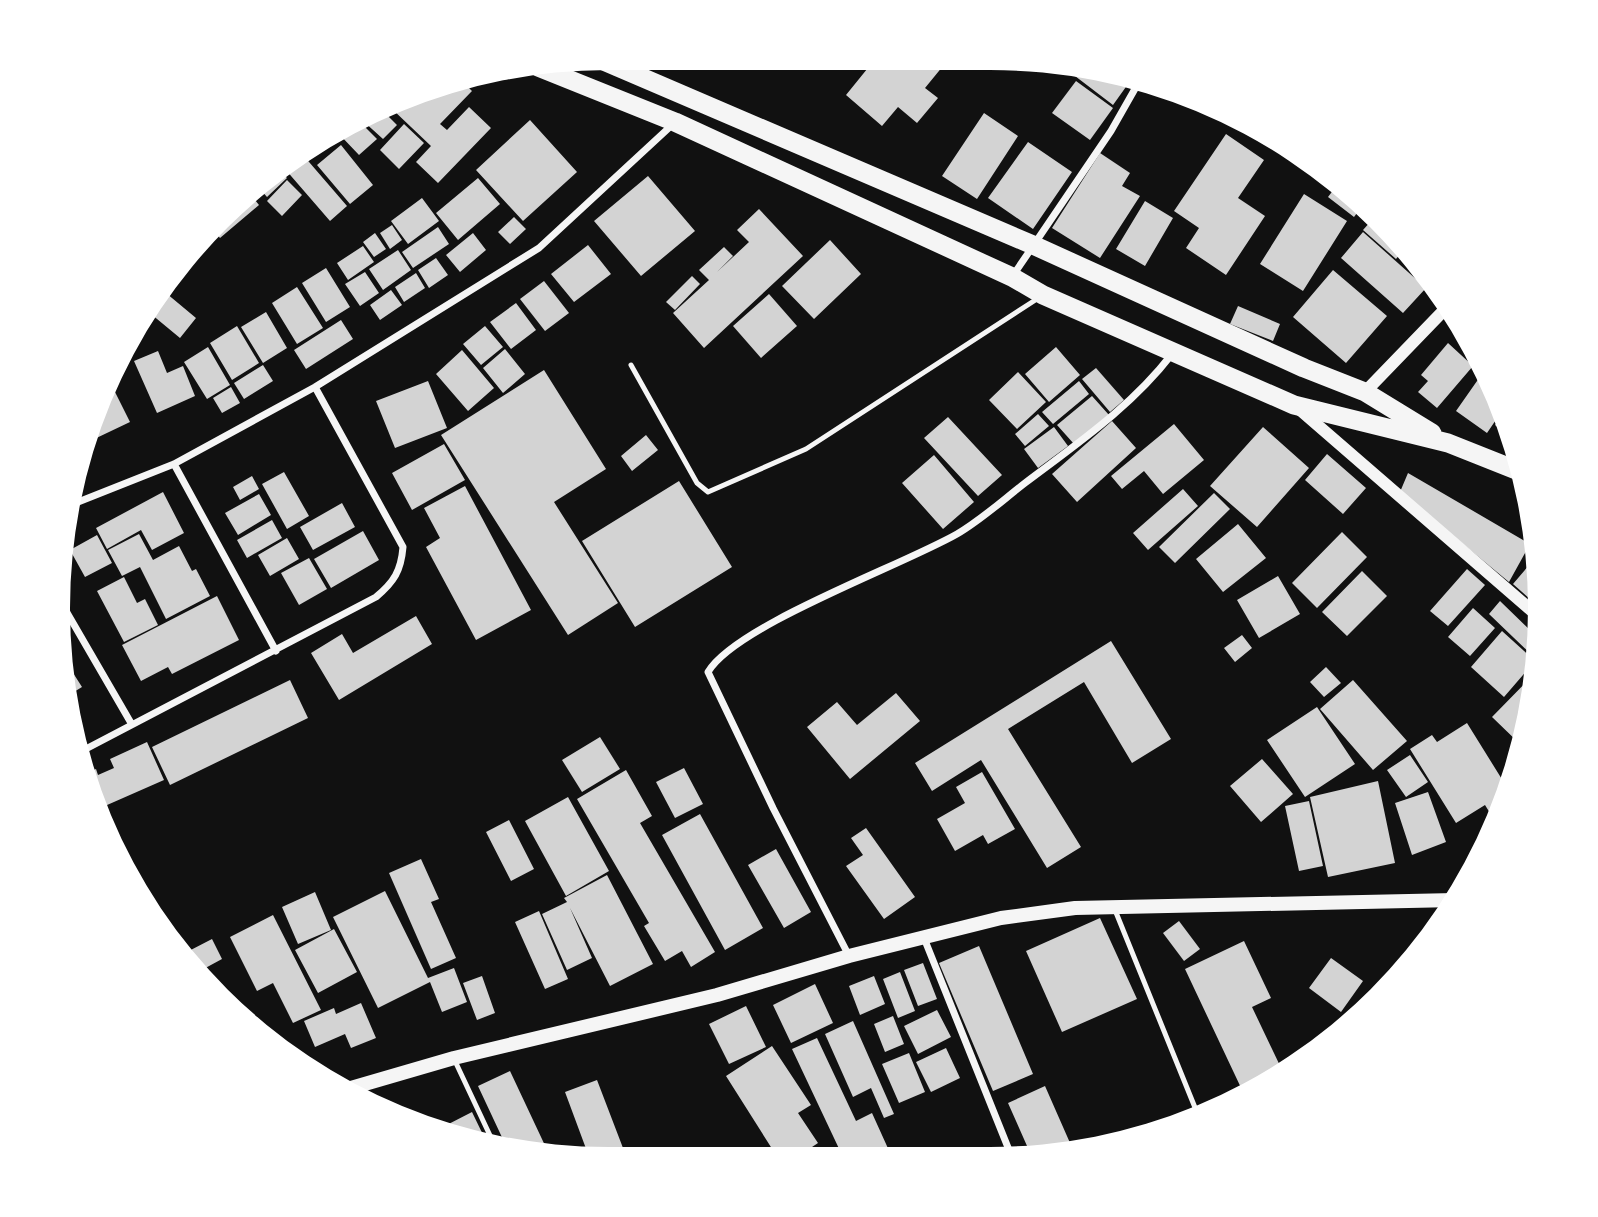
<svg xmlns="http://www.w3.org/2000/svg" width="1598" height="1217" viewBox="0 0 1598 1217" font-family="Barlow,sans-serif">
	<rect width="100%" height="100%" fill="#111"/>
	<path fill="#d3d3d3" d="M876,58L934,59L943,66L925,88L938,98L917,123L898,107L882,126L846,95Z
		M1081,68L1132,77H1133L1113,105L1075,76Z
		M460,79L472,91L440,124L447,130L469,107L491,128L438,183L416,162L431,146L391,108L414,98L418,102L428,92Z
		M1076,81L1113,108L1090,140L1052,113Z
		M383,111L397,125L383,139L362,120Z
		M984,113L1018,136L977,199L942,176Z
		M530,120L577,172L523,221L476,170Z
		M359,121L377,139L359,155L339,134Z
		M404,124L424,143L399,169L380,150Z
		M1226,134L1264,160L1238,198L1265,216L1226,275L1186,248L1199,228L1174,211Z
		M1028,142L1072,172L1033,229L988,198Z
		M341,145L373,185L350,204L317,165Z
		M1100,153L1130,173L1122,186L1140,196L1100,258L1052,228Z
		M303,155L347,206L330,221L285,169Z
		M281,172L287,178L267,197L259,188Z
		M648,176L695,231L641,276L594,221Z
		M478,178L500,204L458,240L436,213Z
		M287,180L302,195L282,216L267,201Z
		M1337,185L1360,209L1354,217L1328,197Z
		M1304,194L1347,221L1303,291L1260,264Z
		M251,195L259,205L220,238L212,229L219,219Z
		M422,198L439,221L408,244L391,221Z
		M1145,201L1173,218L1145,266L1116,249Z
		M759,209L803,256L704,348L673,313L709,280L699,270L724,247L733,256L717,272L749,242L737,230Z
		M514,217L526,229L510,244L498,232Z
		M1371,221L1401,253L1396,259L1363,230Z
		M392,225L402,240L390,249L380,233Z
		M438,227L449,244L413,268L402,252Z
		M1363,232L1426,288L1403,313L1341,258Z
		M375,233L386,249L374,257L363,242Z
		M473,233L486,250L460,272L446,255Z
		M830,240L861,274L814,319L782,286Z
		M588,245L611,274L574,302L551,274Z
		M363,246L374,262L348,280L337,263Z
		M398,250L411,270L383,290L369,269Z
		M436,258L448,275L429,288L418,270Z
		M326,268L350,307L326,322L302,283Z
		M1333,270L1387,316L1346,363L1293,317Z
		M365,272L379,293L360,306L345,284Z
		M416,273L425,288L404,302L395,287Z
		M692,276L700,284L675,310L666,302Z
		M544,281L569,313L545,331L520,299Z
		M297,287L323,328L297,344L272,303Z
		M391,290L402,305L380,320L370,305Z
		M166,293L196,318L180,338L151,314Z
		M769,294L797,326L761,358L733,326Z
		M516,303L536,330L511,349L490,322Z
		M1238,306L1280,324L1273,341L1230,324Z
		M266,312L287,348L263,363L241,327Z
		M341,320L353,339L306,369L294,350Z
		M237,326L259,363L232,380L210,343Z
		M485,326L503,347L481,365L463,344Z
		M1448,343L1473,366L1437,408L1418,392L1428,381L1421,375Z
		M208,347L230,385L207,399L184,362Z
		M1056,347L1080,375L1049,402L1025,374Z
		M505,349L525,374L503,393L483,368Z
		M462,350L494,388L468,411L436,374Z
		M158,351L167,373L183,366L195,396L157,413L134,361Z
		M263,365L273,381L244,399L234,383Z
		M1096,368L1124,400L1110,412L1082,379Z
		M544,370L606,469L554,502L618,603L568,635L441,435Z
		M1484,371L1502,411L1487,433L1456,411Z
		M1018,372L1046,402L1017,429L989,400Z
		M109,380L130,422L88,442L93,428Z
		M428,381L447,428L395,448L376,401Z
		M1079,381L1089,394L1053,424L1042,412Z
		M231,387L240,403L222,413L213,398Z
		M1092,396L1109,415L1074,444L1057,425Z
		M1038,414L1049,426L1025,446L1015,434Z
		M1503,414L1506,422L1510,437L1495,425Z
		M948,417L1002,475L978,496L924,438Z
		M1112,421L1136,448L1077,502L1052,474Z
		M1174,424L1204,460L1163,494L1144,471L1122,489L1111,476Z
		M1054,427L1068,446L1038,468L1024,449Z
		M1263,427L1309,468L1257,527L1210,486Z
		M646,435L658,450L632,471L621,456Z
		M444,444L465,480L412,510L392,473Z
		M1327,454L1366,488L1343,514L1305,480Z
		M934,455L974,502L943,529L902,483Z
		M284,472L309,516L287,529L262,484Z
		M1408,473L1530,544L1509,582L1400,492Z
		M252,476L259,489L240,500L233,487Z
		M679,481L732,567L635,627L582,541Z
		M465,486L531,610L476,640L426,547L440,538L424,508Z
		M1183,489L1198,506L1148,550L1133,533Z
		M163,492L184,533L152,550L141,530L107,549L96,528Z
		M1214,493L1230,509L1175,563L1159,547Z
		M259,494L271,515L238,535L225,513Z
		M342,503L355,527L313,550L300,527Z
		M272,520L282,538L247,558L237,540Z
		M1238,524L1266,558L1223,592L1196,559Z
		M363,531L379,560L331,588L314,559Z
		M1342,532L1367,557L1317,608L1292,583Z
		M139,534L153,560L179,546L192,571L196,569L210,596L166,619L140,567L122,576L108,550Z
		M97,535L112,563L85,577L70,550Z
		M287,538L299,559L270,576L258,555Z
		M309,558L327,589L299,605L281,573Z
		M1535,558L1536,566L1540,608L1513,584Z
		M1467,569L1485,585L1448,626L1430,611Z
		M1362,571L1387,596L1347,636L1322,612Z
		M1278,576L1300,614L1259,638L1237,600Z
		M124,577L137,603L145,599L158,625L124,642L97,591Z
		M217,596L239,640L172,674L168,667L141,681L122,645Z
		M1500,601L1537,637L1535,658L1489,614Z
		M1473,608L1495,628L1470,656L1448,637Z
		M416,616L432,644L339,700L311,653L342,634L353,653Z
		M1502,631L1535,661L1504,697L1471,667Z
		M1242,635L1252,648L1235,662L1224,648Z
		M1111,641L1171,739L1132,763L1084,682L1008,729L1081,847L1047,868L981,760L932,791L915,763Z
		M61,654L82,687L69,695Z
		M1326,667L1341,683L1324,697L1310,682Z
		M1534,674L1530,716L1521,745L1492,717Z
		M290,680L308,718L170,785L152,747Z
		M1353,680L1407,741L1373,770L1320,709Z
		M896,693L920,721L850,779L807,727L837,702L857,725Z
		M1317,707L1355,764L1305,797L1267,740Z
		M1467,723L1508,789L1496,823L1485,805L1456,823L1410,749L1432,735L1437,742Z
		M600,737L620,769L582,792L562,760Z
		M147,742L164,780L98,809L85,774L96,769L98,775L114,768L110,759Z
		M1410,755L1428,782L1406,797L1387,770Z
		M1262,759L1293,794L1261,822L1230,786Z
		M684,768L703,804L675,818L656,782Z
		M626,770L652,816L640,823L715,952L691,967L682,951L665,961L644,926L649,923L577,799Z
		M982,772L1015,829L988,844L983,835L955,851L937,819L965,803L956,787Z
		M1378,781L1395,863L1328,877L1310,797Z
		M1428,792L1446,842L1412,855L1395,803Z
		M568,797L609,871L566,896L525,821Z
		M1309,801L1323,866L1299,871L1285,806Z
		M700,814L763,928L725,950L662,835Z
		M509,820L534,869L511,881L486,832Z
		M866,828L915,897L884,919L846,866L863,855L851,838Z
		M776,849L811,912L784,928L748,865Z
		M421,859L439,899L431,902L456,958L431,969L389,873Z
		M607,875L653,964L610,986L570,908L592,958L567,970L542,914L567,902L564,898Z
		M385,891L428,978L454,968L467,1002L442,1012L430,982L378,1008L333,917Z
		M315,892L331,930L298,944L282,907Z
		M539,911L568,979L545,989L515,922Z
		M273,915L321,1010L293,1023L273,983L257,991L230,937Z
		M1100,918L1137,999L1062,1032L1026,951Z
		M1179,921L1200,949L1184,961L1163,933Z
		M334,929L357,972L318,993L295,950Z
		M212,939L222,959L198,972L183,954Z
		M1244,941L1271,998L1252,1007L1283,1072L1243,1092L1185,969Z
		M979,946L1033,1074L993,1091L939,963Z
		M1331,958L1363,981L1341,1012L1309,988Z
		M923,963L937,999L918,1006L904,970Z
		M900,972L915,1011L898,1018L883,979Z
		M482,976L495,1013L477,1020L463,983Z
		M874,976L885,1004L860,1015L849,986Z
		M815,984L833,1023L791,1043L773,1005Z
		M361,1003L376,1038L351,1048L345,1034L315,1047L304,1021L334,1008L336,1014Z
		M746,1006L766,1047L729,1064L709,1024Z
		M937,1010L951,1037L918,1054L904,1026Z
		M893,1016L904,1044L885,1052L874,1024Z
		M853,1021L894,1114L884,1118L871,1088L853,1097L825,1034Z
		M817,1038L856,1121L872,1113L891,1155H842L792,1049Z
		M772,1046L811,1105L798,1113L818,1143L800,1155H776L726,1076Z
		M946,1048L960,1078L931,1092L916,1062Z
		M909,1053L925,1092L899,1103L882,1064Z
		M510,1071L549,1154L507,1148L478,1086Z
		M597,1080L623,1148L607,1154H588L565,1092Z
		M1045,1086L1074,1152L1031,1155L1008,1103Z
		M472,1112L487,1143L435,1131Z"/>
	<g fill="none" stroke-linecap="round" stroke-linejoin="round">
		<path stroke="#f5f5f5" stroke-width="5" d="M631,365L697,483L708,492L806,449L1040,297
			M1115,910L1198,1115
			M455,1061L494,1144"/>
		<path stroke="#f5f5f5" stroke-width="7" d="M1012,277L1111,131L1140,80
			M174,464L276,651
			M68,506L174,464L315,387L539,248L672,125
			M62,604L131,723
			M80,752L376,597C394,582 401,571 403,547L315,387
			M924,938L1011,1155
			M849,956L773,808L708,672C736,625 901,566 957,534C981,520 1003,500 1025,483C1078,443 1131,407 1172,354"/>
		<path stroke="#f5f5f5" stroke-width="12" d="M1365,392L1449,305
			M1299,409L1539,617"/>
		<path stroke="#f5f5f5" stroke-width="14" d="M344,1090L454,1058L717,995L849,956L1001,918L1075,908L1455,900"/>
		<path stroke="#f5f5f5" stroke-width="19" d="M599,59L1033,245L1304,368L1365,392L1432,433
			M538,67L675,122L1012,277L1043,295L1294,405L1448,443L1521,472"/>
	</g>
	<path d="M0 0H1598V1217H0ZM608 70H990A538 538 0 0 1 1528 608V609A538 538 0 0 1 990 1147H608A538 538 0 0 1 70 609V608A538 538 0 0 1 608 70Z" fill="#fff" fill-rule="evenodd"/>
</svg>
